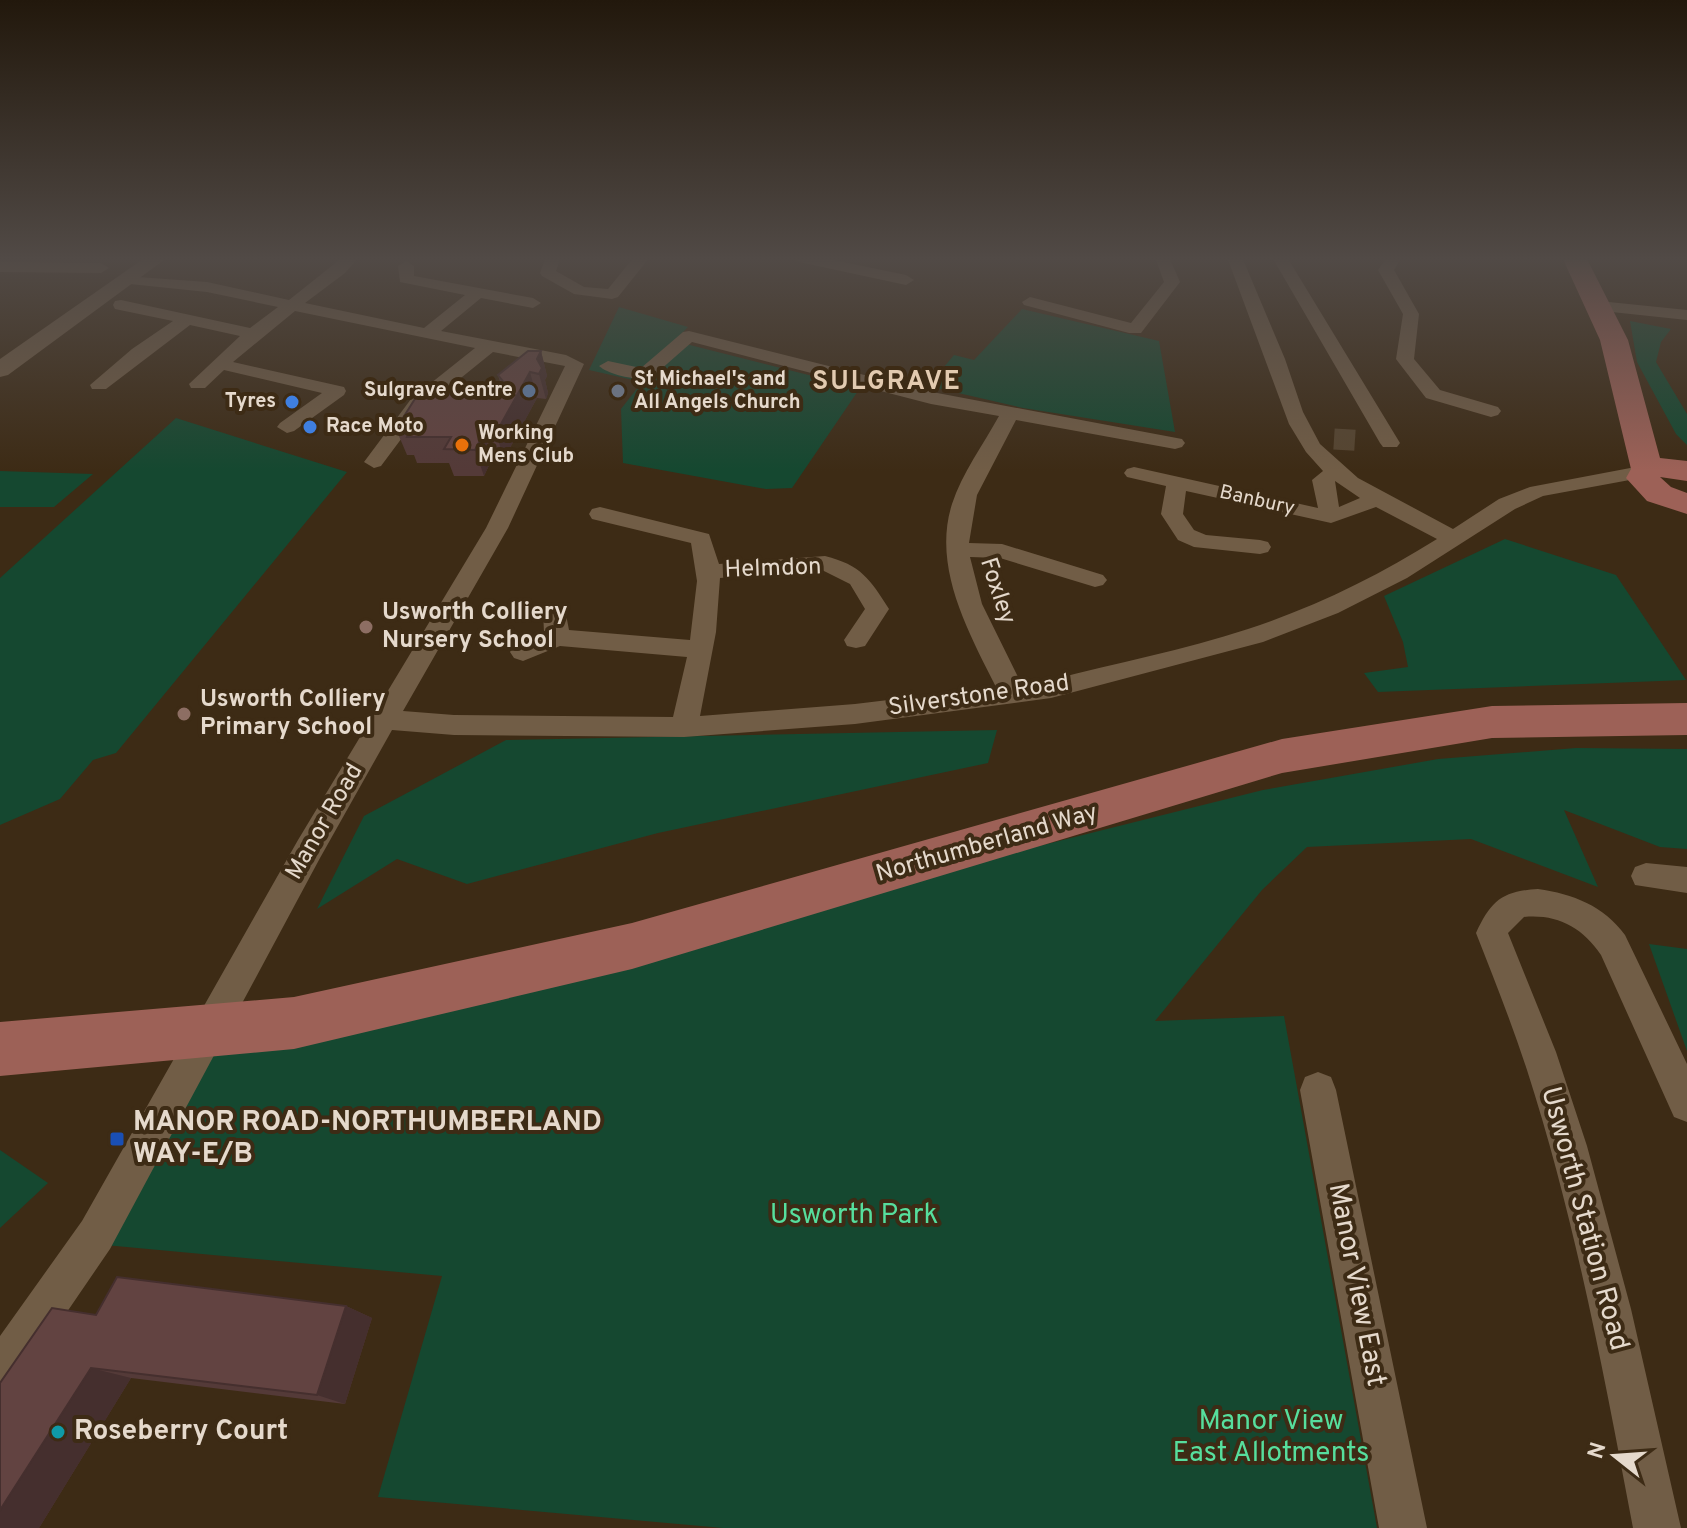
<svg xmlns="http://www.w3.org/2000/svg" width="1687" height="1528" viewBox="0 0 1687 1528" font-family="Overpass,sans-serif">
	<rect width="100%" height="100%" fill="#3d2b15"/>
	<path fill="#154830" d="M619,307L688,327L674,341L860,388L792,488L766,489L623,463L621,409L642,382L589,370Z
		M1022,309L1159,341L1175,432L1023,408L928,386L954,355L974,360Z
		M1630,321L1671,329L1661,342L1656,362L1687,414V445L1676,434L1637,362Z
		M176,418L347,472L116,753L93,760L60,799L0,825V578Z
		M0,471L93,474L54,507H0Z
		M1505,539L1616,575L1686,680L1378,692L1364,673L1408,667L1403,642L1384,596Z
		M997,730L988,763L658,833L467,884L397,859L317,909L364,816L506,740Z
		M1576,748L1687,749V849L1660,847L1564,810L1598,887L1471,839L1307,847L1262,890L1155,1021L1284,1016L1377,1528H723L378,1497L442,1276L105,1245L191,1058L1263,790L1438,759Z
		M1649,944L1687,949V1051Z
		M0,1150L48,1183L0,1228Z"/>
	<g fill="none" stroke-linecap="round" stroke-linejoin="round">
		<path stroke="#564530" stroke-width="21" stroke-dasharray="21 11" stroke-linecap="butt" d="M1334,439L1365,441"/>
		<path fill="#715d46" fill-rule="evenodd" d="M343,257H359L345,273L305,303L424,328L465,295L400,282L398,266L406,261L414,266V276L533,298L541,303L533,308L481,298L441,331L566,355L584,364L508,528L403,711L454,715L673,717L687,657L560,646L523,661L514,658L510,652L514,646L544,633L543,610L546,604H564L569,630L690,640L697,581L691,543L592,519L589,514L592,509L600,507L709,534L719,564L825,556C861,565 870,579 889,609L865,646L856,648L847,646L844,640L865,609L850,584L822,570L720,578L716,632L700,716L855,704L996,687C968,631 932,567 952,504C962,473 983,445 999,416L931,404L692,342L651,378C638,381 609,375 599,366L608,361L641,368L683,332L689,331L932,392L1182,439L1185,443L1182,447L1175,449L1016,420L977,495L969,543L1002,544L1103,575L1107,580L1103,585L1095,587L1000,558L970,557L982,604L1021,683L1051,680C1116,663 1184,650 1248,629C1315,607 1378,576 1437,539L1376,507L1331,523L1186,491L1183,514L1194,530L1206,535L1260,540L1268,542L1271,547L1268,552L1260,554L1194,547L1178,540L1161,514L1166,486L1127,477L1124,473L1127,469L1134,467L1318,508L1312,480L1323,471L1306,452L1289,424L1227,257H1242L1285,359L1303,412L1320,444L1358,478L1453,529L1499,499L1530,487L1646,465L1656,471L1646,477L1543,496L1515,509L1407,578L1338,613L1263,642L1051,698L855,724L684,737L454,735L392,730L320,858L110,1249L15,1388L0,1395V1336L82,1221L298,840L486,528L565,366L493,352L425,407L381,466L374,468L364,462L411,399L475,348L295,311L233,362L344,387L346,391L344,395L294,431L287,433L277,427L280,423L322,393L224,370L205,388H191L189,384L240,336L190,325L106,389H92L90,385L132,349L173,321L115,309L113,305L115,301L121,300L250,328L278,307L207,292L130,284L122,279L124,276L207,282L289,300ZM1335,481L1360,498L1339,507Z
			M546,257H561L556,271L584,287L608,289L634,257H650L618,297L612,299L574,294L542,276L540,273Z
			M791,257H819L906,275L914,280L906,285L799,262Z
			M1155,257H1169L1180,282L1141,333H1129L1024,305L1022,302L1030,297L1131,323L1164,282Z
			M1272,257H1287L1400,443L1397,447H1383L1380,443Z
			M1387,257H1402L1394,270L1419,314L1414,359L1440,390L1498,407L1501,411L1498,415L1491,417L1426,398L1399,363L1396,359L1403,314L1378,270Z
			M0,262L101,263L109,268L101,273L0,272Z
			M1599,301L1687,310V320L1593,310L1591,306L1593,302Z
			M1646,863L1687,867V893L1635,885L1631,876L1635,867Z
			M1538,889C1573,894 1604,906 1625,935L1687,1064V1122L1674,1117L1601,955C1582,927 1557,914 1524,917L1508,933L1556,1052L1587,1146L1631,1309L1681,1528H1633C1604,1374 1575,1219 1527,1070C1512,1024 1494,979 1476,933C1491,901 1502,891 1538,889Z
			M1318,1072L1331,1077L1336,1090L1427,1528H1379L1300,1090L1305,1077Z"/>
		<path fill="#715d46" fill-rule="evenodd" d="M146,257H168L8,375L0,377V359Z"/>
		<path fill="#9d6157" fill-rule="evenodd" d="M1562,257H1586L1628,340L1660,458L1687,461V481L1660,477L1671,487L1687,493V514L1647,501L1626,478L1631,469L1600,340Z
			M1687,703V735L1492,738L1282,773L632,969L294,1049L0,1076V1022L294,997L632,923L1282,739L1492,706Z"/>
	</g>
	<path fill="#543a38" d="M541,351L547,376L545,380L548,393L546,399L537,398L504,459H492L484,476H454L449,463H417L414,455H407L396,429L504,395L498,375Z
		M346,1306L372,1318L345,1404L131,1378L39,1528L96,1315Z"/>
	<path fill="#452f2e" d="M541,351L547,376L545,380L548,393L546,399L539,374L537,359Z
		M530,372L537,398L504,459L496,433Z
		M484,433L492,459L484,476L475,450Z
		M346,1306L372,1318L345,1404L317,1395Z
		M91,1368L131,1378L39,1528H0V1510Z"/>
	<path fill="#624341" stroke="#452f2e" stroke-width="2" d="M528,351H541L537,359L542,368L539,374L530,372L496,433H484L475,450L444,449L451,437H407L411,429H396L418,394L514,395L498,375Z
		M117,1277L346,1306L317,1395L91,1368L0,1510V1383L52,1308L96,1315Z"/>
	<linearGradient id="sky" x2="0" y2="1"><stop stop-color="#22180c"/><stop offset="0.55" stop-color="#514a46"/><stop offset="1" stop-color="#514a46" stop-opacity="0"/></linearGradient>
	<rect width="1687" height="471" fill="url(#sky)"/>
	<circle fill="#5c6f8a" stroke="#3d2b15" stroke-width="3" cx="529" cy="391" r="8"/>
	<circle fill="#6b7280" stroke="#3d2b15" stroke-width="3" cx="618" cy="391" r="8"/>
	<g fill="#3f7fe0" stroke="#3d2b15" stroke-width="3">
		<circle cx="292" cy="402" r="8"/>
		<circle cx="310" cy="427" r="8"/>
	</g>
	<circle fill="#e8710a" stroke="#3d2b15" stroke-width="3" cx="462" cy="445" r="8"/>
	<g fill="#8d6e63" stroke="#3d2b15" stroke-width="3">
		<circle cx="366" cy="627" r="8"/>
		<circle cx="184" cy="714" r="8"/>
	</g>
	<rect fill="#1a4fb4" stroke="#3d2b15" stroke-width="3" x="109" y="1131" width="16" height="16" rx="4"/>
	<circle fill="#0f9aa8" stroke="#3d2b15" stroke-width="3" cx="58" cy="1432" r="8"/>
	<g text-anchor="middle" dominant-baseline="central" stroke-width="8" stroke-linejoin="round" paint-order="stroke">
		<g font-size="20" font-weight="bold" fill="#e5d9cc" stroke="#3d2b15" text-anchor="start">
			<text x="634" y="380">St Michael's and<tspan x="634" dy="23">All Angels Church</tspan></text>
			<text x="513" y="391" text-anchor="end">Sulgrave Centre</text>
			<text x="276" y="402" text-anchor="end">Tyres</text>
			<text x="326" y="427">Race Moto</text>
			<text x="478" y="434">Working<tspan x="478" dy="23">Mens Club</tspan></text>
		</g>
		<g font-size="20" fill="#e5d9cc" stroke="#3d2b15">
			<text transform="translate(1257 501) rotate(13)">Banbury</text>
		</g>
		<g font-size="24" fill="#e5d9cc" stroke="#3d2b15">
			<text transform="translate(773 569) rotate(-2)">Helmdon</text>
			<text transform="translate(997 591) rotate(72)">Foxley</text>
			<text transform="translate(979 696) rotate(-8)">Silverstone Road</text>
			<text transform="translate(325 822) rotate(-60)">Manor Road</text>
			<text transform="translate(987 844) rotate(-16)">Northumberland Way</text>
		</g>
		<g font-size="24" font-weight="bold" fill="#e5d9cc" stroke="#3d2b15" text-anchor="start">
			<text x="382" y="613">Usworth Colliery<tspan x="382" dy="28">Nursery School</tspan></text>
			<text x="200" y="700">Usworth Colliery<tspan x="200" dy="28">Primary School</tspan></text>
		</g>
		<g font-size="26" font-weight="bold" letter-spacing="2" fill="#e2cab0" stroke="#3d2b15">
			<text x="887" y="382">SULGRAVE</text>
		</g>
		<g font-size="28" font-weight="bold" fill="#e5d9cc" stroke="#3d2b15" text-anchor="start">
			<text x="133" y="1123">MANOR ROAD-NORTHUMBERLAND<tspan x="133" dy="32">WAY-E/B</tspan></text>
			<text x="74" y="1432">Roseberry Court</text>
		</g>
		<g font-size="28" fill="#56de9d" stroke="#3d2b15">
			<text x="854" y="1216">Usworth Park</text>
			<text x="1271" y="1422">Manor View<tspan x="1271" dy="32">East Allotments</tspan></text>
		</g>
		<g font-size="28" fill="#e5d9cc" stroke="#3d2b15">
			<text transform="translate(1584 1219) rotate(75)">Usworth Station Road</text>
			<text transform="translate(1356 1285) rotate(79)">Manor View East</text>
		</g>
	</g>
	<g transform="translate(1615 1456) rotate(287)" stroke="#3d2b15" stroke-width="6" paint-order="stroke">
	<path d="M0-6L14 30L0 20L-14 30Z" fill="#e5d9cc"/>
	<text y="-12" font-size="22" font-weight="bold" text-anchor="middle" fill="#e5d9cc">N</text>
	</g>
</svg>
